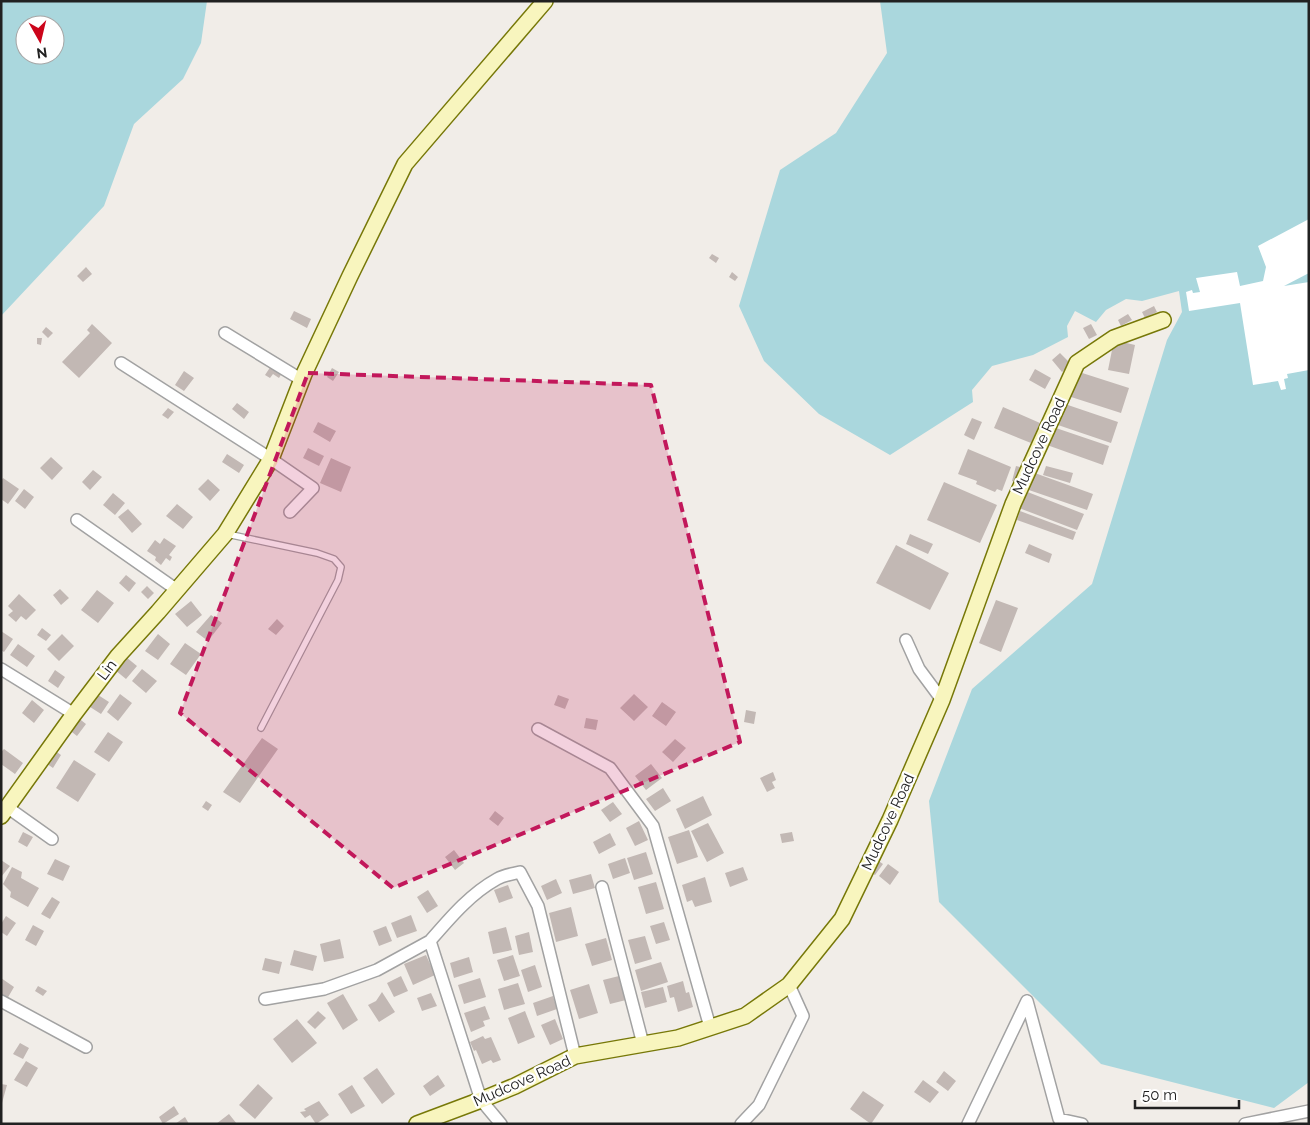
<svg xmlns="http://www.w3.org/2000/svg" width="1310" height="1125" viewBox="0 0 1310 1125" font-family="Raleway,sans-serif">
	<rect width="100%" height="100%" fill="#f1ede8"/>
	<path fill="#aad7dd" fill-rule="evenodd" d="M1,1H207L201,43L183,79L134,124L104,206L1,316ZM25,25H55V55H25Z
		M880,1H1309V1082L1274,1108L1101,1064L939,902L929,801L972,689L1092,584L1167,340L1182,312L1179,291L1142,301L1126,299L1106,310L1096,322L1075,311L1067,326L1068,337L1033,355L992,366L972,390L973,402L890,455L819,414L764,361L739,306L780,170L836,133L887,53Z"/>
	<path fill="#fff" d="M1309,219V273L1284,286L1309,282V370L1287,374L1288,378L1284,379L1286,389L1281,390L1278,381L1253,385L1240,303L1189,311L1186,292L1192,290L1193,293L1200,292L1196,278L1237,272L1240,286L1263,281L1266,267L1258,246Z"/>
	<path fill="#c2b8b4" d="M712,254L719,258L716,263L709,258Z
		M86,267L92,274L83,282L77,276Z
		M732,272L738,277L735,281L729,277Z
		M1154,306L1157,312L1145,318L1142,312Z
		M294,311L311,319L307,328L290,319Z
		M1128,314L1132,320L1121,326L1118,320Z
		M92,324L112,343L79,378L62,362L90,333L87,330Z
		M1091,324L1097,335L1089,339L1083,328Z
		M46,327L53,333L48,338L42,332Z
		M37,338H42L41,345L37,344Z
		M1114,340L1135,345L1129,374L1108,370Z
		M1060,353L1071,364L1062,372L1052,360Z
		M271,366L282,373L279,378L273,374L270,378L265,375Z
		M332,368L339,372L333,381L327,377Z
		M1035,369L1051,378L1045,389L1029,380Z
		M184,371L194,378L184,391L175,385Z
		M1076,371L1129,388L1121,413L1068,396Z
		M237,403L249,412L244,419L232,409Z
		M1062,403L1118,422L1111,443L1055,424Z
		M1003,407L1040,423L1031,443L994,428Z
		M168,408L174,412L168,419L162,415Z
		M972,418L982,422L974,440L964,435Z
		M318,422L336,431L330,442L313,432Z
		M1053,427L1109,446L1103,465L1047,445Z
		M308,448L324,456L319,466L303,458Z
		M968,449L1011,467L1002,491L997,489L995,492L976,484L977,481L958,474Z
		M227,454L244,465L239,473L222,462Z
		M51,457L63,468L52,480L40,468Z
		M331,458L351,467L341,492L320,483Z
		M1016,466L1020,467L1015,482L1012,481Z
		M1046,466L1073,473L1070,483L1043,475Z
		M93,470L102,477L90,490L82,482Z
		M1032,472L1093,494L1087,510L1026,489Z
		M3,478L19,489L8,504L1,499V481Z
		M208,479L220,490L210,501L198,489Z
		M944,482L997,505L980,543L927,520Z
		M24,489L34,497L25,509L15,501Z
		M1025,491L1084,514L1077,530L1019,508Z
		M113,493L125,503L115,515L103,505Z
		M177,504L193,517L183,529L166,516Z
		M128,509L142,524L132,533L118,517Z
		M1020,511L1076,532L1073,540L1017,520Z
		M910,534L933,544L928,554L906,544Z
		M164,538L176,546L169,555L172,557L170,561L166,558L161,565L155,560L156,557L147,551L155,540L160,544Z
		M1029,544L1052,554L1049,563L1025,553Z
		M896,545L949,573L930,610L876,583Z
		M126,575L136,583L129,592L119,583Z
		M147,586L154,593L148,599L141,592Z
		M60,589L69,598L61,605L53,595Z
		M97,590L114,603L98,623L81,610Z
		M19,594L36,610L26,620L21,616L16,622L8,615L13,611L8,606Z
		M996,600L1018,608L1001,652L979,643Z
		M191,601L202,615L187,627L175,614Z
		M211,615L222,623L208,641L196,632Z
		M277,619L284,626L276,635L268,629Z
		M42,628L51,635L46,641L37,635Z
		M1,631L13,639L4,652L1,650Z
		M62,634L74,646L59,661L47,649Z
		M158,634L170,644L158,660L145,651Z
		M185,643L201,654L186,675L170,664Z
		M18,644L35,656L27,667L10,655Z
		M126,657L137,666L126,679L115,670Z
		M142,669L157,681L146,693L132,681Z
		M55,670L65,677L58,688L48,681Z
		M95,693L109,702L101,714L87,705Z
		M120,694L132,703L118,721L107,712Z
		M634,694L648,707L634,721L620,708Z
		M558,695L569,699L565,709L554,705Z
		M32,700L44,710L34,723L22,713Z
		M662,702L676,712L666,726L652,716Z
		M746,710L756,712L754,724L744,722Z
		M77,717L86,724L77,736L68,729Z
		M586,718L598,720L596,730L584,728Z
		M108,732L123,742L109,762L94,752Z
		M262,738L278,749L240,803L223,792Z
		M675,739L686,748L673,762L662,752Z
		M51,748L61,755L53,768L43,761Z
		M4,749L23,763L15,774L1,764V752Z
		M74,760L96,774L78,802L56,788Z
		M651,764L662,778L646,790L635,776Z
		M773,772L776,780L772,782L775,788L767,792L760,778Z
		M663,788L671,801L655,811L646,799Z
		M703,796L712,815L685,829L676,809Z
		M206,801L212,805L208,811L202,807Z
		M613,802L622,814L610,822L601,810Z
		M495,811L504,818L498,826L489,819Z
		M639,821L648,840L635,846L626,828Z
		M708,823L724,853L707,862L691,831Z
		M689,830L698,857L677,864L668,837Z
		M23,832L33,837L27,847L18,842Z
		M792,832L794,841L782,843L780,834Z
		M610,833L616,845L599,854L593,842Z
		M454,850L464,863L455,870L445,857Z
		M646,852L653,874L634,880L627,858Z
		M625,858L630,873L613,879L608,864Z
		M55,859L70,866L63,881L47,874Z
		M1,860L10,866L1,877Z
		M877,860L883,864L875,875L869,871Z
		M888,864L899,872L890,885L879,876Z
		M12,867L22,872L21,878L39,888L28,907L10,897L11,892L3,884Z
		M743,867L748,880L730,887L725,873Z
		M591,874L595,888L573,894L569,880Z
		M705,877L712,902L695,907L692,900L687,902L682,885Z
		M556,879L562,893L547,900L541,886Z
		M656,882L664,909L646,914L638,887Z
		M508,885L513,898L499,903L494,890Z
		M428,890L438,906L427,913L417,897Z
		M52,897L60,902L50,919L41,914Z
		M571,907L578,936L556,942L549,913Z
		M411,915L417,931L397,938L391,923Z
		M6,916L16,923L7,936L1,932V924Z
		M664,922L670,940L656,944L650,926Z
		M33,925L44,931L36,946L25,940Z
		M386,926L392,941L379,946L373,931Z
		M506,927L512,950L493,954L488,932Z
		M529,932L533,952L519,955L515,936Z
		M645,936L652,959L635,964L628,940Z
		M606,938L612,960L592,966L585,944Z
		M340,939L344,958L324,962L320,944Z
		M294,950L317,956L313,971L290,965Z
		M426,955L435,975L413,985L404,964Z
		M513,955L520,976L504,981L497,960Z
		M469,957L473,972L454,978L450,963Z
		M265,958L282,962L279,974L262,970Z
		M661,962L668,982L641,991L635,970Z
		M535,965L542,987L528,992L521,970Z
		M401,976L408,991L394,997L387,983Z
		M619,976L626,1000L610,1004L603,980Z
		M1,978L14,987L7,999L1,995Z
		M480,978L486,997L464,1004L458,985Z
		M683,981L686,993L689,992L693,1007L678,1012L674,997L670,998L667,986Z
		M518,983L525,1004L504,1010L498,989Z
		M589,984L598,1013L579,1019L570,990Z
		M38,986L47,991L43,996L35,991Z
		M663,987L667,1002L645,1008L641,992Z
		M382,992L395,1012L379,1022L368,1005L376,1001Z
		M431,993L437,1006L422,1011L417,998Z
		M343,994L358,1020L343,1030L327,1003Z
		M553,996L557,1009L537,1016L533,1003Z
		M485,1006L490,1019L483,1021L485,1026L471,1032L464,1013Z
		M318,1011L326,1018L315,1029L307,1022Z
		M525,1011L535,1037L518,1044L508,1018Z
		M297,1019L317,1043L292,1063L273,1039Z
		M555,1019L563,1039L550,1045L541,1025Z
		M483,1036L485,1039L491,1037L501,1060L493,1063L491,1060L482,1064L476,1050L474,1051L470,1042Z
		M20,1043L29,1048L23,1059L13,1054Z
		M26,1061L38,1068L27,1087L14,1080Z
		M377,1068L395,1094L382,1104L363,1078Z
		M944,1071L956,1081L948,1091L936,1082Z
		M438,1075L445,1086L430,1096L423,1086Z
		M923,1080L939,1092L930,1103L914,1092Z
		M1,1084L7,1085L2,1103L1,1102Z
		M258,1084L273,1098L255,1119L239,1105Z
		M352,1085L365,1106L351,1114L338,1094Z
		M863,1091L884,1105L871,1124L850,1109Z
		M319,1101L329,1115L316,1124L310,1115L305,1118L300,1112L306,1111L304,1109Z
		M174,1106L179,1114L163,1124L159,1117Z
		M229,1114L237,1124H216Z
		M185,1117L189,1124H175Z"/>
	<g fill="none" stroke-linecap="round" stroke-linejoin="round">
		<defs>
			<path id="lane" d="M227,534L317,553L334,559L341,567L338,580L261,728"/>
			<path id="street" d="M225,333L302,380
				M121,363L271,459L313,488L290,512
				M77,520L177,590
				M906,640L919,669L942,700
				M1,669L74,714
				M538,729L610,768L653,826L710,1027
				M7,807L52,839
				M602,887L643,1044
				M430,941C450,918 470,894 497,879C504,875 512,874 520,872L538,906L575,1056
				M265,999L324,989L377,970L430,941L481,1100L501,1124
				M1,1001L86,1047
				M1027,1001L1059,1119L1082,1124
				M741,1124L759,1105L803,1016L789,985
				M968,1124L1027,1001
				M1245,1124L1309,1111"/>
			<path id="secondary" d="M1,816L74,714L118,656L158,612L225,534L271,459L304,374L350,276L405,164L545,1
				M417,1124L481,1100L515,1086L575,1056L678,1038L745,1016L789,985L842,919L890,820L942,700L1013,504L1077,363L1114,338L1163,320"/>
		</defs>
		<use href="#lane" stroke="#a2a2a2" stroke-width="8"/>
		<use href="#street" stroke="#a2a2a2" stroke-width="14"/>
		<use href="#secondary" stroke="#777808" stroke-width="18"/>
		<use href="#lane" stroke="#fff" stroke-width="5.5"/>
		<use href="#street" stroke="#fff" stroke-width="11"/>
		<use href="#secondary" stroke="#f8f5be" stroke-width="15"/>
	</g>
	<path fill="#c2185b" fill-opacity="0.2" stroke="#c2185b" stroke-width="4" stroke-dasharray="10 6" stroke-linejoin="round" d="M308,373L651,385L740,742L393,888L180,713Z"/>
	<g text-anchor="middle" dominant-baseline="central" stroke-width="4.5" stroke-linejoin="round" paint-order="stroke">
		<g font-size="15" fill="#212121" stroke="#fff">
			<text transform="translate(1039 446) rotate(-65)">Mudcove Road</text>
			<text transform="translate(107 670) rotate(-53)">Lin</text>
			<text transform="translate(888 822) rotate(-65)">Mudcove Road</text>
			<text transform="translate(522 1081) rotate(-24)">Mudcove Road</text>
		</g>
	</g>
	<rect width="1310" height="1125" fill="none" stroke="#212121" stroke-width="5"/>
	<g transform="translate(40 40) rotate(172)"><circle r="24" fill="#ffffff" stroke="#a6a6a6"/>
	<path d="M0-4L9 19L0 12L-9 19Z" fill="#cc051b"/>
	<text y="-8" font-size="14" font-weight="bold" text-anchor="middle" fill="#212121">N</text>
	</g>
	<path d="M1135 1100v8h104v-8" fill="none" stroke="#212121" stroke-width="2.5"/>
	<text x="1142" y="1100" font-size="15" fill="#212121" stroke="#ffffff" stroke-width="4" paint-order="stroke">50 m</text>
</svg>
